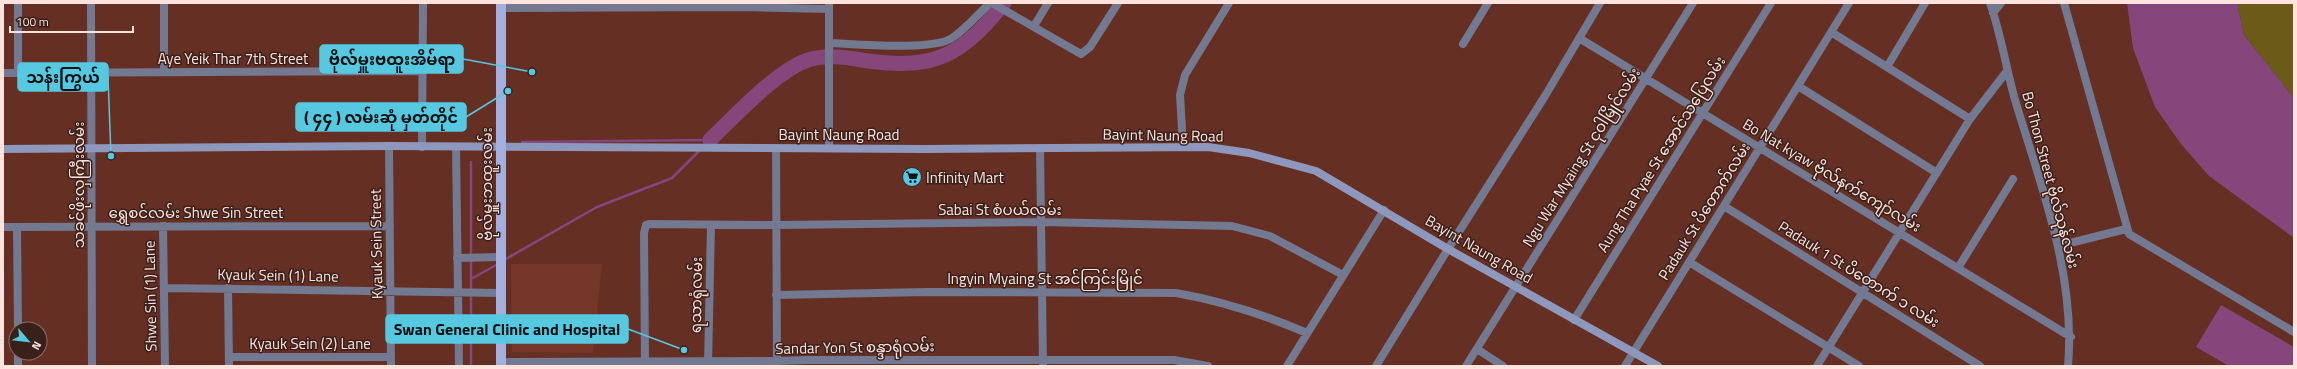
<svg xmlns="http://www.w3.org/2000/svg" width="2297" height="369" viewBox="0 0 2297 369" font-family="'Titillium Web','Noto Sans Myanmar',sans-serif">
	<rect width="100%" height="100%" fill="#652f24"/>
	<path fill="#75372a" d="M511,264H602L593,353L512,352Z"/>
	<path fill="#6c5a18" d="M2237,3H2294V98L2244,35Z"/>
	<path fill="#85467b" d="M2127,3H2237L2244,35L2294,98V238L2209,176L2181,144L2155,107L2133,48Z
		M2221,305L2294,347V366H2229L2196,347Z"/>
	<g fill="none" stroke-linecap="round" stroke-linejoin="round">
		<path stroke="#85467b" stroke-width="2.5" d="M522,142L710,140
			M705,145L710,140
			M471,162V279
			M504,260L597,207L672,178L700,150
			M471,366V279L498,264"/>
		<path stroke="#85467b" stroke-width="15" d="M710,140C735,116 779,68 811,59C829,54 850,58 868,61C936,70 962,55 1004,3"/>
		<path stroke="#737990" stroke-width="8" d="M18,3V73
			M91,3L92,366
			M164,3V72
			M992,3L1081,54L1090,47L1118,3
			M1990,3C2001,34 2006,68 2015,100C2041,186 2076,275 2068,366
			M2064,3L2129,234L2294,332
			M501,8L741,7L829,9
			M1993,13L2001,3
			M1034,26L1048,3
			M1831,32L1970,119
			M1579,38L2071,337
			M831,43C855,44 933,51 952,38C966,29 978,14 990,3
			M1463,44L1488,3
			M1887,67L1925,3
			M3,73L422,71
			M1798,86L1937,173
			M389,146L391,366
			M422,147L423,3
			M456,147L459,366
			M1183,147L1180,95L1185,75L1229,3
			M776,148L777,366
			M829,148V3
			M1040,148L1043,366
			M1724,206L1980,366
			M163,226L165,366
			M3,227L390,226
			M17,227L18,329
			M2058,246L2126,229
			M1448,249L1545,96L1600,3
			M457,258L501,257
			M1689,262L1859,366
			M1958,268L2013,179
			M164,288L500,293
			M228,288L229,366
			M776,295L927,292L1176,293C1222,301 1265,315 1307,333
			M1574,320L1771,3
			M1477,349L1503,366
			M18,353V366
			M229,357H391
			M501,362L777,361L808,360H1174L1208,366
			M645,366L644,233L646,225L650,224L776,225L1041,222L1232,226L1270,236L1343,275
			M708,366L711,225
			M1287,366L1384,210
			M1466,366L1693,3
			M1625,366L1849,3
			M1817,366L1970,119L2007,71"/>
		<path stroke="#737990" stroke-width="8" d="M1376,366L1448,249"/>
		<path stroke="#8e98bc" stroke-width="8" d="M3,149L389,146L924,149L1208,147L1249,153L1316,171L1448,249L1658,366"/>
		<path stroke="#a3afde" stroke-width="10" d="M501,3V366"/>
	</g>
	<defs>
		<symbol id="supermarket-disc" viewBox="-11 -11 22 22"><circle r="9.5" fill="#56c9e1" stroke="#39201b"/><path d="M-6-5.5h2.5l.6 2H6L4.5 2H-2.5L-4.4-4H-6ZM-1.5 3.2a1.3 1.3 0 1 0 .1 0ZM3 3.2a1.3 1.3 0 1 0 .1 0Z" fill="#111"/></symbol>
	</defs>
	<g fill-rule="evenodd">
		<use href="#supermarket-disc" x="901" y="166" width="22" height="22"/>
	</g>
	<g text-anchor="middle" dominant-baseline="central" stroke-width="3" stroke-linejoin="round" paint-order="stroke">
		<g font-size="15" fill="#ffe3dc" stroke="#39201b">
			<text x="233" y="58">Aye Yeik Thar 7th Street</text>
			<text x="839" y="134">Bayint Naung Road</text>
			<text transform="translate(1163 135) rotate(1)">Bayint Naung Road</text>
			<text transform="translate(1661 154) rotate(-58)">Aung Tha Pyae St အောင်သပြေလမ်း</text>
			<text transform="translate(1581 157) rotate(-58)">Ngu War Myaing St ငုဝါမြိုင်လမ်း</text>
			<text transform="translate(1832 175) rotate(31)">Bo Nat kyaw ဗိုလ်နက်ကျော်လမ်း</text>
			<text transform="translate(2051 180) rotate(75)">Bo Thon Street ဗိုလ်သုန်လမ်း</text>
			<text transform="translate(486 184) rotate(-90)">ဗိုလ်မှူးဘထူးလမ်း</text>
			<text transform="translate(78 185) rotate(-90)">သခင်ဖိုးလှကြီးလမ်း</text>
			<text x="1000" y="209">Sabai St စံပယ်လမ်း</text>
			<text transform="translate(1704 211) rotate(-58)">Padauk St ပိတောက်လမ်း</text>
			<text x="196" y="212">ရွှေစင်လမ်း Shwe Sin Street</text>
			<text transform="translate(376 244) rotate(-91)">Kyauk Sein Street</text>
			<text transform="translate(1479 249) rotate(30)">Bayint Naung Road</text>
			<text transform="translate(1859 274) rotate(32)">Padauk 1 St ပိတောက် ၁ လမ်း</text>
			<text transform="translate(278 275) rotate(1)">Kyauk Sein (1) Lane</text>
			<text x="1045" y="278">Ingyin Myaing St အင်ကြင်းမြိုင်</text>
			<text transform="translate(696 295) rotate(-89)">ရသာရုံလမ်း</text>
			<text transform="translate(150 296) rotate(-91)">Shwe Sin (1) Lane</text>
			<text x="310" y="343">Kyauk Sein (2) Lane</text>
			<text transform="translate(855 347) rotate(-1)">Sandar Yon St စန္ဒာရုံလမ်း</text>
		</g>
		<g font-size="15" fill="#ffe3dc" stroke="#39201b" text-anchor="start">
			<text x="926" y="177">Infinity Mart</text>
		</g>
	</g>
	<path fill="none" stroke="#56c9e1" stroke-width="1.5" d="M532 72L463 59M111 156L108 77M508 91L466 117M684 350L628 329"/>
	<g fill="#56c9e1" stroke="#39201b" stroke-width="1.5">
		<circle cx="532" cy="72" r="4"/>
		<circle cx="111" cy="156" r="4"/>
		<circle cx="508" cy="91" r="4"/>
		<circle cx="684" cy="350" r="4"/>
	</g>
	<g fill="#56c9e1" stroke="#56c9e1" stroke-width="1.5">
		<rect x="320" y="45" width="143" height="28" rx="4"/>
		<rect x="18" y="63" width="90" height="28" rx="4"/>
		<rect x="296" y="103" width="170" height="28" rx="4"/>
		<rect x="386" y="315" width="242" height="28" rx="4"/>
	</g>
	<g font-size="16" text-anchor="middle" font-weight="bold" fill="#111">
		<text x="392" y="65">ဗိုလ်မှူးဗထူးအိမ်ရာ</text>
		<text x="63" y="83">သန်းကြွယ်</text>
		<text x="381" y="123">( ၄၄ ) လမ်းဆုံ မှတ်တိုင်</text>
		<text x="507" y="335">Swan General Clinic and Hospital</text>
	</g>
	<rect width="2297" height="369" fill="none" stroke="#ffe3dc" stroke-width="8"/>
	<g transform="translate(28 341) rotate(118)"><circle r="19" fill="#39201b" stroke="#886e68"/>
	<path d="M0-3L7 15L0 10L-7 15Z" fill="#56c9e1"/>
	<text y="-6" font-size="11" font-weight="bold" text-anchor="middle" fill="#ffe3dc">N</text>
	</g>
	<path d="M10 26v6h123v-6" fill="none" stroke="#ffe3dc" stroke-width="2"/>
	<text x="16" y="26" font-size="12" fill="#ffe3dc" stroke="#39201b" stroke-width="3" paint-order="stroke">100 m</text>
</svg>
